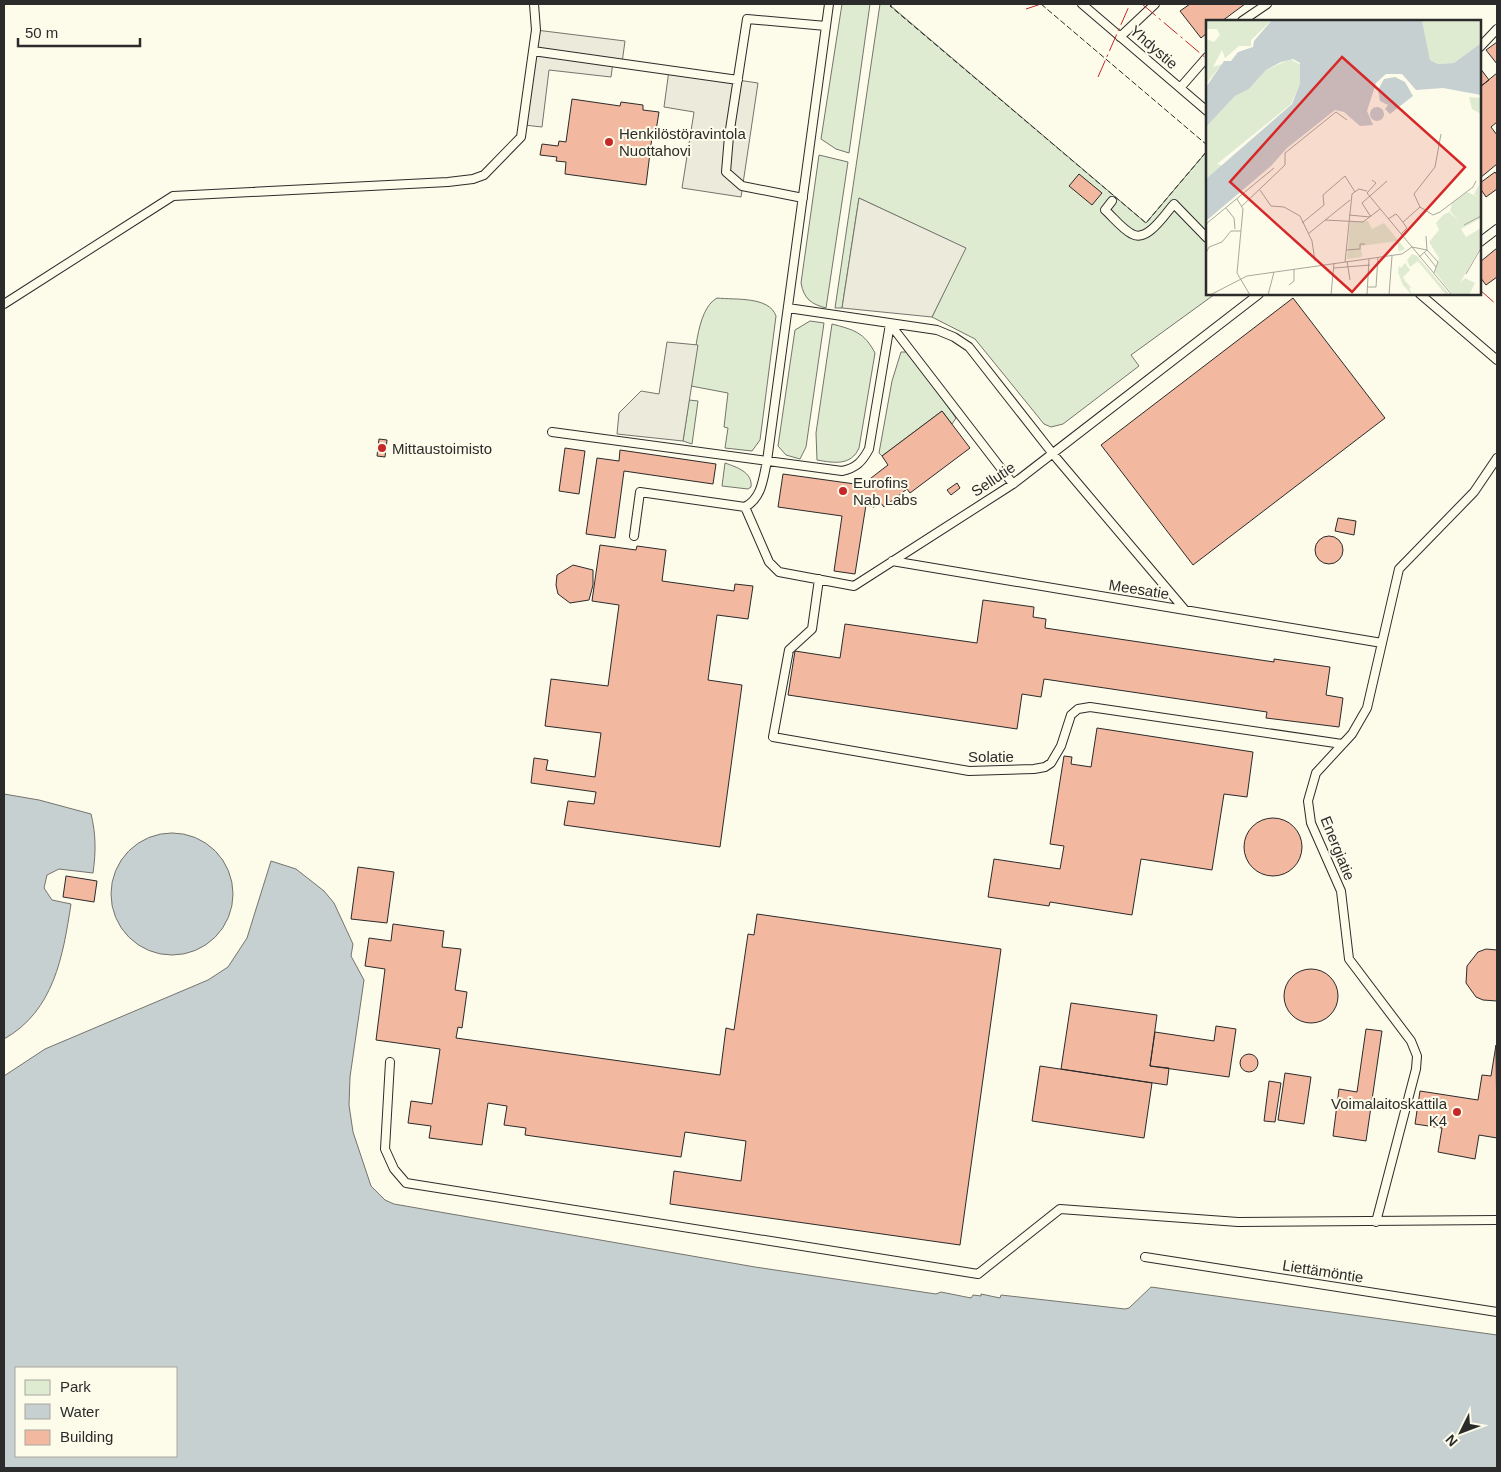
<svg xmlns="http://www.w3.org/2000/svg" width="1501" height="1472" viewBox="0 0 1501 1472" font-family="Arial,sans-serif">
	<rect width="100%" height="100%" fill="#fdfbea"/>
	<path fill="#deebd1" stroke="#74746e" d="M842,4H870L849,153L836,149L821,139Z
		M880,4H892L891,6L1146,223L1207,151V294H1215L1131,355L1139,366L1063,424L1051,427L1044,424L975,339L932,317L965,248L859,198L842,308H835Z
		M819,155L848,162L826,308C811,304 804,299 801,283Z
		M717,298C735,300 769,296 776,316L760,440L752,451L725,448L728,428L724,427L728,393L691,386C695,363 695,310 717,298Z
		M810,321L824,323L806,447L800,459L786,455L778,446L795,330Z
		M832,324C854,330 864,332 875,353L859,448C851,466 834,463 817,460L816,433Z
		M901,352H908L956,418L952,424L942,411L882,456L879,453L892,381Z
		M689,400L698,401L692,444L683,441Z
		M725,463C736,467 753,472 751,487L748,489L722,486Z"/>
	<path fill="#eceadb" stroke="#74746e" d="M536,30L625,41L622,63L613,62L611,77L549,70L542,127L524,125Z
		M669,70L758,83L741,197L682,188L694,112L664,107Z
		M859,198L966,248L932,317L842,308Z
		M667,342L698,345L683,441L617,434L619,413L641,391L659,394Z"/>
	<path fill="#c7d0d0" stroke="#74746e" fill-rule="evenodd" d="M4,794L39,800L91,814C96,834 96,852 93,873L59,869L47,875L44,888L52,900L71,904C63,956 54,1011 4,1039Z
		M111 894a61 61 0 1 1 122 0a61 61 0 1 1-122 0Z
		M271,861L296,869L324,891L334,903L353,944L351,956L364,980L350,1077L349,1105L353,1132L371,1186L385,1200L394,1204L755,1267L936,1294L941,1292L971,1298L973,1295L981,1296V1294L1000,1298L1001,1295L1125,1309L1129,1308L1151,1287L1497,1335V1468H4V1076L45,1049L208,980L228,967L247,938ZM16,1368H176V1456H16Z"/>
	<path fill="#f2b8a0" stroke="#2b2b2b" d="M1190,4H1245L1222,21H1207V33L1201,38L1180,11Z
		M1497,42V64L1486,50Z
		M1480,68L1489,80L1480,87Z
		M1497,73V122L1491,127L1497,135V164L1480,178V87Z
		M572,99L620,106L621,102L643,105V110L659,112L655,137H652L646,185L565,174L566,162L556,161L557,157L540,155L542,144L558,146L559,141L566,142Z
		M1495,172L1497,175V189L1486,197L1480,188V183Z
		M1079,174L1102,193L1092,205L1069,186Z
		M1497,248V277L1486,285L1480,277V262Z
		M1293,298L1385,418L1193,565L1101,445Z
		M942,411L970,448L910,493L907,489L884,507L880,502L874,507L866,505L855,574L834,571L842,516L778,507L783,474L855,484L854,487L858,488L888,465L882,456Z
		M379,439L387,440L385,457L377,456Z
		M565,448L585,451L579,494L559,491Z
		M620,450L716,464L713,484L624,471L615,538L586,534L597,458L619,461Z
		M957,483L960,488L951,495L947,490Z
		M1338,518L1356,521L1354,535L1335,531Z
		M1315 550a14 14 0 1 1 28 0a14 14 0 1 1-28 0Z
		M600,545L636,550L637,546L666,550L662,581L734,591L735,584L753,586L748,619L717,615L708,680L742,685L720,847L564,825L568,801L594,804L596,792L531,783L534,758L548,760L546,770L595,777L601,733L545,726L551,679L608,686L619,605L592,601Z
		M573,565L593,570V585L589,600L570,603L558,594L556,585L557,575Z
		M983,600L1034,607L1033,617L1046,619L1045,628L1274,662V659L1330,667L1326,695L1343,698L1339,727L1266,718L1267,712L1044,679L1041,697L1022,694L1017,729L788,695L795,651L840,658L845,624L977,643Z
		M1097,728L1253,752L1247,797L1224,794L1212,870L1141,859L1132,915L1050,902L1049,906L988,897L994,859L1060,869L1064,846L1050,844L1064,756L1072,757L1071,764L1091,767Z
		M1244 847a29 29 0 1 1 58 0a29 29 0 1 1-58 0Z
		M358,867L394,872L387,923L351,919Z
		M66,876L97,881L94,902L63,897Z
		M757,914L1001,949L960,1245L670,1204L674,1171L741,1181L746,1141L685,1132L681,1157L525,1135L526,1128L504,1125L507,1106L488,1103L482,1145L429,1138L431,1126L408,1123L411,1101L432,1104L440,1049L376,1040L385,969L365,966L369,938L391,941L393,924L444,931L442,947L461,949L455,990L467,992L462,1028L458,1027L456,1038L720,1075L726,1028L734,1030L748,934L754,935Z
		M1486,949L1497,950V1001L1483,1000L1476,997L1466,983L1467,966L1478,952Z
		M1284 996a27 27 0 1 1 54 0a27 27 0 1 1-54 0Z
		M1071,1003L1157,1015L1150,1066L1169,1068L1167,1085L1061,1069Z
		M1216,1026L1236,1029L1229,1077L1150,1066L1155,1032L1214,1041Z
		M1366,1029L1382,1031L1366,1141L1333,1136L1339,1089L1357,1092Z
		M1496,1045L1497,1138L1479,1135L1475,1159L1438,1152L1442,1128L1415,1124L1420,1091L1478,1100L1482,1075L1491,1076Z
		M1240 1063a9 9 0 1 1 18 0a9 9 0 1 1-18 0Z
		M1040,1066L1152,1083L1144,1138L1032,1121Z
		M1285,1073L1311,1077L1304,1124L1278,1120Z
		M1269,1081L1281,1083L1275,1122L1264,1121Z"/>
	<g fill="none" stroke-linecap="round" stroke-linejoin="round">
		<defs>
			<path id="lane" d="M534,4L536,30L533,51L738,80
				M1082,4L1207,111
				M1242,21L1267,4
				M1120,37L1155,4
				M1480,47L1497,29
				M1180,88L1207,57
				M803,198L742,186L726,172L729,136L747,19L826,26
				M1112,201L1105,210C1113,217 1122,229 1132,234C1147,243 1165,214 1174,204L1207,238
				M1480,242L1497,229
				M1420,294L1497,360
				M4,304L173,196L448,182L473,179L484,175L521,137L533,51
				M788,308L937,330L954,337L969,347L1053,454L1185,610
				M890,324L1013,484
				M552,432L842,471C856,468 862,462 869,449L890,324
				M745,507L769,562L779,572L854,586L1013,484L1259,294
				M634,536L640,492L745,507C762,498 763,479 767,461L829,4
				M892,561L1382,643
				M819,579L812,629L789,650L773,737L969,771L1034,769L1045,767L1051,763L1061,746L1071,715L1078,709L1090,707L1342,744
				M390,1062L385,1149L394,1169L406,1183L978,1274L1060,1209L1238,1222L1497,1220
				M1376,1222L1416,1069L1417,1056L1411,1041L1349,959L1341,891L1311,823L1308,801L1316,773L1352,734L1367,708L1399,569L1474,492L1497,458
				M1145,1257L1497,1312"/>
		</defs>
		<use href="#lane" stroke="#2b2b2b" stroke-width="10"/>
		<use href="#lane" stroke="#fdfbea" stroke-width="8"/>
		<path stroke="#2b2b2b" stroke-width="1" stroke-dasharray="6 2.5" stroke-linecap="butt" d="M892,4L890,6L1146,223L1207,151
			M1041,4L1207,145"/>
		<path stroke="#c62828" stroke-width="1" stroke-dasharray="18 4 2.5 4" stroke-linecap="butt" d="M1142,4L1207,59
			M1026,9L1041,4
			M1098,77L1130,4
			M1480,290L1497,305"/>
	</g>
	<g fill="#c62828" stroke="#fdfbea" stroke-width="2">
		<circle cx="609" cy="142" r="5"/>
		<circle cx="382" cy="448" r="5"/>
		<circle cx="843" cy="491" r="5"/>
		<circle cx="1457" cy="1112" r="5"/>
	</g>
	<g text-anchor="middle" dominant-baseline="central" stroke-width="4" stroke-linejoin="round" paint-order="stroke">
		<g font-size="15" fill="#2b2b2b" stroke="#fdfbea">
			<text transform="translate(1154 47) rotate(41)">Yhdystie</text>
			<text transform="translate(993 479) rotate(-34)">Sellutie</text>
			<text transform="translate(1139 589) rotate(9)">Meesatie</text>
			<text x="991" y="756">Solatie</text>
			<text transform="translate(1338 848) rotate(68)">Energiatie</text>
			<text transform="translate(1323 1271) rotate(9)">Liettämöntie</text>
		</g>
		<g font-size="15" fill="#2b2b2b" stroke="#fdfbea" text-anchor="start">
			<text x="619" y="133">Henkilöstöravintola<tspan x="619" dy="17">Nuottahovi</tspan></text>
			<text x="392" y="448">Mittaustoimisto</text>
			<text x="853" y="482">Eurofins<tspan x="853" dy="17">Nab Labs</tspan></text>
			<text x="1447" y="1103" text-anchor="end">Voimalaitoskattila<tspan x="1447" dy="17">K4</tspan></text>
		</g>
	</g>
	<g transform="translate(1206 20)">
		<rect width="275" height="275" fill="#fdfbea"/>
		<path d="M0,0H66L45,20V26H33L19,38L16,30L7,47L16,44L0,64V19L8,22L14,15L11,9H0ZM216,0H275V23L248,43L232,44L224,40ZM84,39L95,45L94,63L85,84L11,144L15,145L13,151L0,159V107L29,76L43,69L60,50ZM263,77L275,78V94L266,89ZM273,165L275,198L255,209L260,217L275,208V226L254,263L259,258L269,263L263,275H247L229,252L233,238L223,222L233,210L230,203L237,195L243,192L253,201L244,191L246,183L261,172L272,177L268,174ZM170,193L199,229L193,232L191,221L155,226L156,237L141,239L144,202L162,201L166,209L178,203ZM206,234L211,236L244,275H240L212,241L204,247L201,240ZM199,243L204,250L197,257L200,261L196,258L207,269L203,267L206,275L197,265L192,252L193,246L195,248Z" fill="#deebd1"/>
		<path d="M66,0H216L224,40L232,44L248,43L275,23V75L237,68L210,70L196,54H180L170,63L161,91L167,105L154,106L138,92L129,90L81,128L65,146L0,201V159L86,84L94,63V43L87,39L75,42L60,50L43,69L29,76L0,107V67L18,41H25L32,32L47,27L48,21ZM189,57L199,62L207,76L184,94L179,89L182,85L174,81L172,70L178,59ZM164 94a7 7 0 1 1 14 0a7 7 0 1 1-14 0Z" fill="#c7d0d0"/>
		<path fill="none" stroke="#a9a89e" stroke-width="1" d="M166,160L170,163L161,173L246,275M54,170L65,186L78,187L94,196L106,221L109,241M31,179L37,189L31,253L44,275M36,186L79,145V133L130,92L141,100M214,187L208,174L229,147L235,114M20,188L28,198L29,209M143,195L164,197M165,197L156,183L181,161M182,199L190,194L193,197L201,208L195,214M119,200L157,202L174,189M197,202L214,187L227,195L234,192L267,167L270,161M96,203L118,185L117,175L139,156L149,172M0,204L68,148M258,205L275,196M102,214L144,180M206,227L221,230L220,216M140,230L154,229V224H159M218,232L230,247M0,233L3,227L16,222L25,211H35M213,237L221,230L232,242L228,253M141,241L144,260M139,242L146,174L153,169L161,171M128,248L164,245M260,254L275,228M83,265L88,261V249M162,267H170L172,237M4,275L41,256L196,234L206,227M62,275L68,252M125,275L128,243M161,275L163,239M183,275L186,236"/>
		<path fill="#d62828" fill-opacity="0.15" stroke="#d62828" stroke-width="2.5" d="M136,37L259,147L146,272L24,162Z"/>
		<rect width="275" height="275" fill="none" stroke="#2b2b2b" stroke-width="2.5"/>
	</g>
	<rect width="1501" height="1472" fill="none" stroke="#2b2b2b" stroke-width="10"/>
	<rect x="15" y="1367" width="162" height="90" fill="#fdfbea" stroke="#a9a89e"/>
	<rect x="25" y="1380" width="25" height="15" fill="#deebd1" stroke="#a9a89e"/>
	<text x="60" y="1392" font-size="15" fill="#2b2b2b">Park</text>
	<rect x="25" y="1404" width="25" height="15" fill="#c7d0d0" stroke="#a9a89e"/>
	<text x="60" y="1417" font-size="15" fill="#2b2b2b">Water</text>
	<rect x="25" y="1430" width="25" height="15" fill="#f2b8a0" stroke="#a9a89e"/>
	<text x="60" y="1442" font-size="15" fill="#2b2b2b">Building</text>
	<g transform="translate(1461 1432) rotate(228)" stroke="#fdfbea" stroke-width="4" paint-order="stroke">
	<path d="M0-4L9 19L0 12L-9 19Z" fill="#2b2b2b"/>
	<text y="-8" font-size="14" font-weight="bold" text-anchor="middle" fill="#2b2b2b">N</text>
	</g>
	<path d="M18 38v8h122v-8" fill="none" stroke="#2b2b2b" stroke-width="2.5"/>
	<text x="25" y="38" font-size="15" fill="#2b2b2b" stroke="#fdfbea" stroke-width="4" paint-order="stroke">50 m</text>
</svg>
